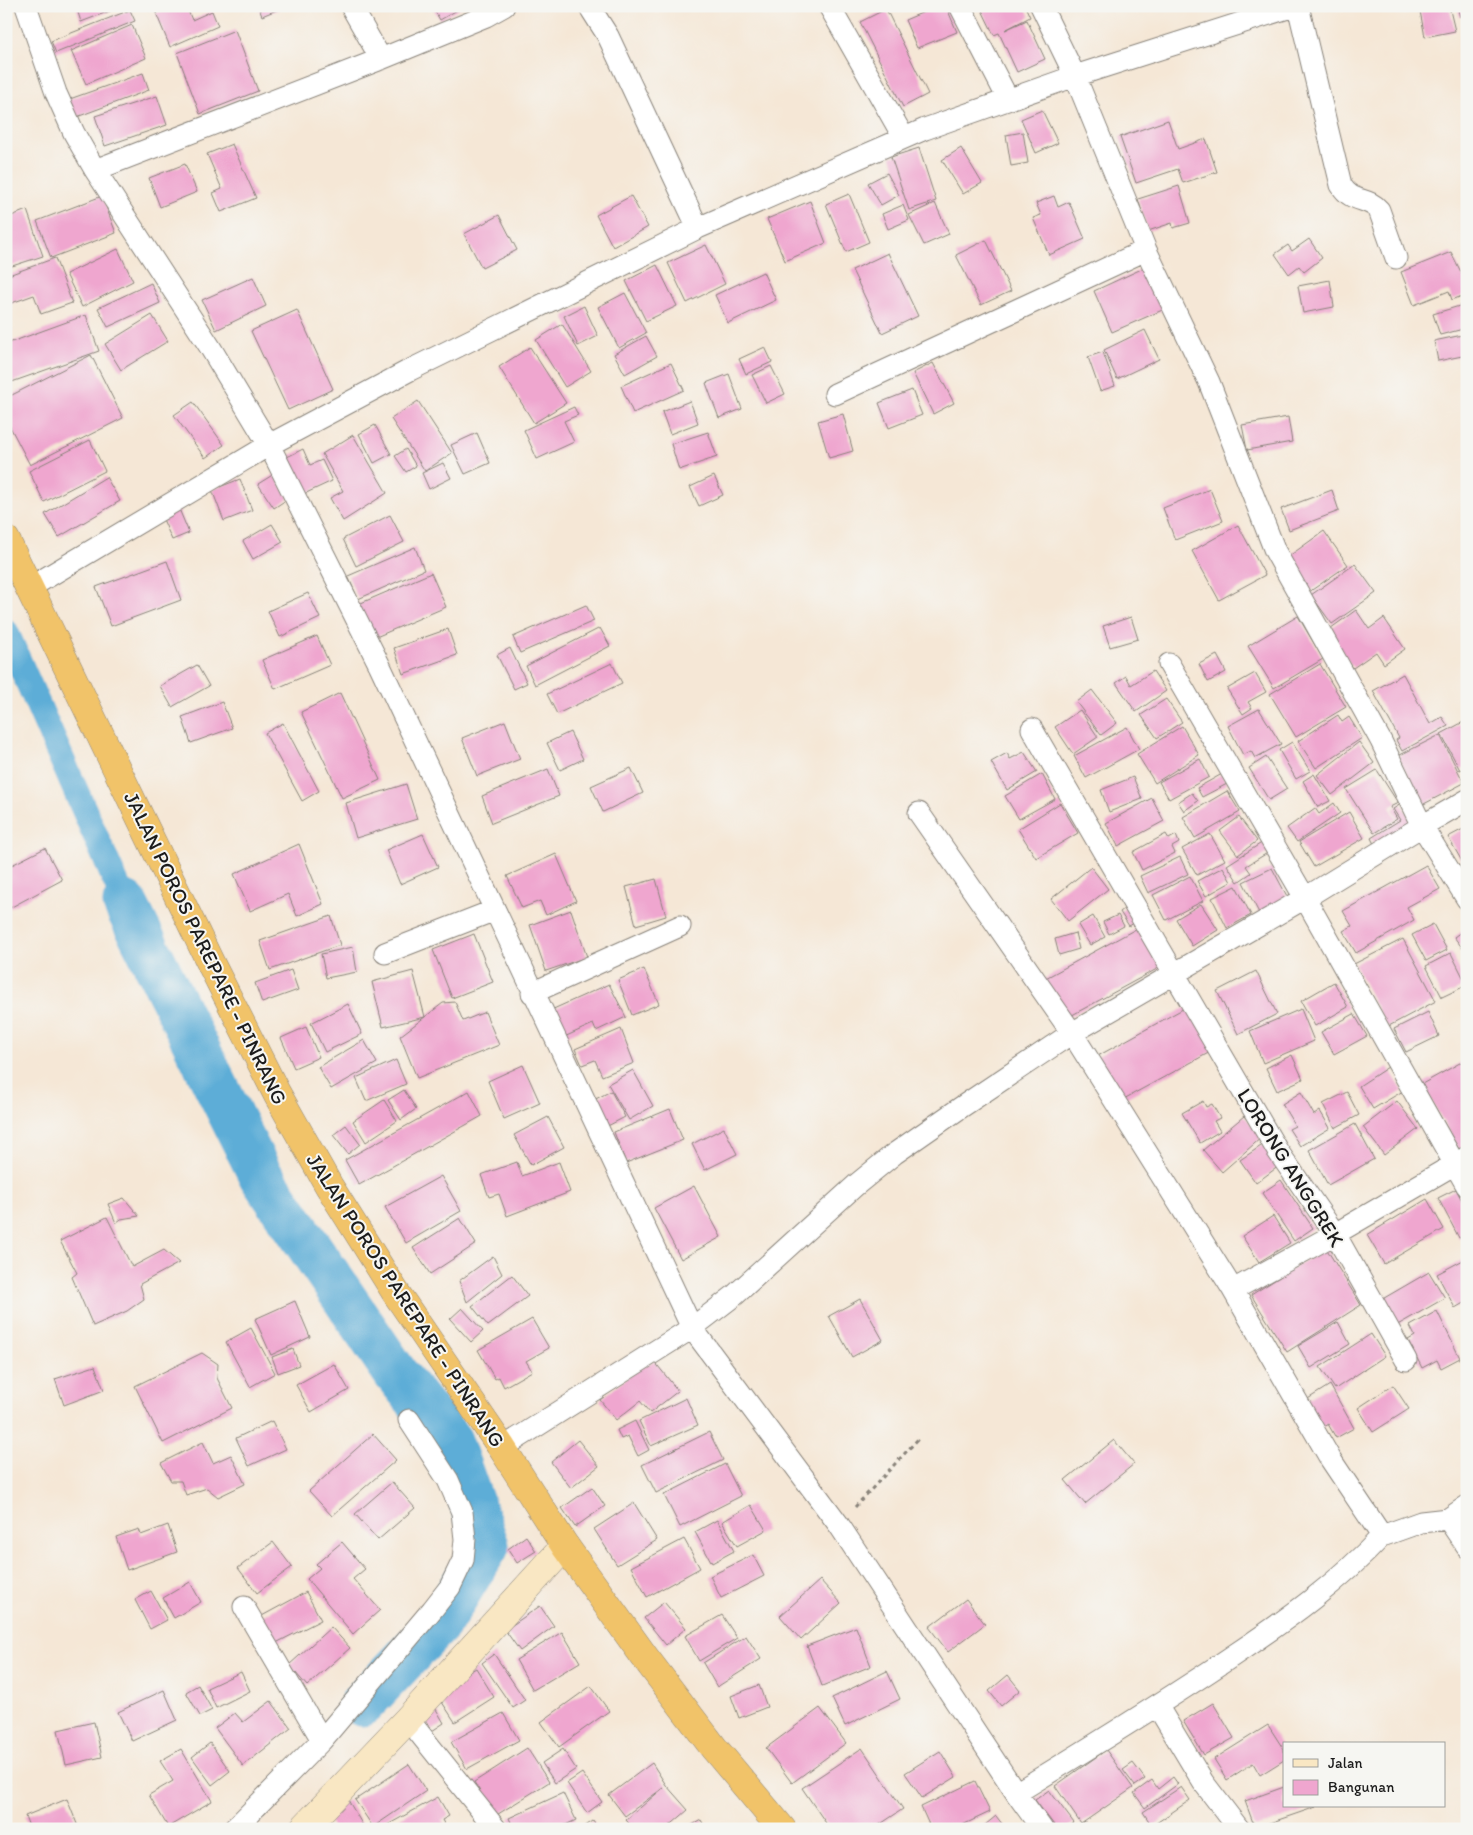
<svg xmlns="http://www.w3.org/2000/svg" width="1473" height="1835" viewBox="0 0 1473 1835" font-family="Itim,sans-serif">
	<rect width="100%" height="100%" fill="#f6f6f2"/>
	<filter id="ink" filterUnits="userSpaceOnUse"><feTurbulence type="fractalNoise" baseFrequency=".02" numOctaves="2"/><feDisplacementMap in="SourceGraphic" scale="10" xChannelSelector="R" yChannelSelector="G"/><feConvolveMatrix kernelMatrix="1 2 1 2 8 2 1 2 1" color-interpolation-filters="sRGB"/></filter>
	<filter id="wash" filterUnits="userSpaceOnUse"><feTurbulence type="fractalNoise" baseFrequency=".0096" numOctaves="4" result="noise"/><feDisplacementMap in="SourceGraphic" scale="20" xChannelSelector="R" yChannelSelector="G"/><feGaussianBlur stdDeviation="1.12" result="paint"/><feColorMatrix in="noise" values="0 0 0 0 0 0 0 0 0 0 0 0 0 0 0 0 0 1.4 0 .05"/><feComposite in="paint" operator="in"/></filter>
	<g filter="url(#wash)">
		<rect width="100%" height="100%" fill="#f5e7d6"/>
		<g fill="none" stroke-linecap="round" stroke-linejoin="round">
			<path stroke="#5dadd7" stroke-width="26" d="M6,632L125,903"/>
			<path stroke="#5dadd7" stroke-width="45" d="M125,903L261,1176L396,1374L450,1441L487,1546L441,1621L362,1704"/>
		</g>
		<g id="blocks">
			<path fill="#efa6cf" d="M76,6H123L81,22Z
				M171,6H186L192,20L212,11L218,26L170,47L156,13Z
				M258,6H286L262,16Z
				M432,6H464L440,20Z
				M938,6H946L957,32L917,48L905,20Z
				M980,6H1025L1030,17L1005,30L1027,20L1045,59L1017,72L999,33L994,35Z
				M1419,6H1449L1455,31L1425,37Z
				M1457,6H1467V16L1460,17Z
				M886,9L928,94L903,107L860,22Z
				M130,10L135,21L56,53L51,41Z
				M132,25L146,58L86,84L71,51Z
				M235,30L258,91L200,114L177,53Z
				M143,73L149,90L74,118L67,100Z
				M157,96L167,125L105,146L95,116Z
				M1042,110L1058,143L1036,153L1021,119Z
				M1168,120L1178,149L1206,139L1217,172L1183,183L1178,169L1136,183L1120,137Z
				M1023,132L1028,163L1011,166L1006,135Z
				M232,144L256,198L221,212L213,193L222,189L207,154Z
				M919,148L936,201L909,210L891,157Z
				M961,148L982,183L963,194L942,160Z
				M185,164L197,192L160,207L149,178Z
				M887,173L899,195L881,205L868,183Z
				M1179,186L1190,223L1173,228L1172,223L1148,231L1138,199Z
				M849,194L869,242L846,252L826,204Z
				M102,196L116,233L51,258L37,221Z
				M631,196L648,227L613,247L596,215Z
				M1054,196L1058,207L1069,202L1085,239L1049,255L1033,218L1041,215L1036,203Z
				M810,201L826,243L785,261L767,219Z
				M935,203L949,234L924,245L909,215Z
				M903,205L909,220L888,229L882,214Z
				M27,210L43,256L6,268V218Z
				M499,215L517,250L482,268L464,234Z
				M1309,239L1322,258L1304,272L1299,266L1289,274L1275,254L1288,245L1292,251Z
				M986,240L1011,291L981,305L956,255Z
				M706,245L725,284L687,303L668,263Z
				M118,249L133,281L82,307L66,274Z
				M1451,252L1467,284V294L1452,300L1449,291L1414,305L1401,272Z
				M888,253L918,316L882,333L852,270Z
				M55,258L72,303L41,314L34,295L6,305V276Z
				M657,265L677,306L646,321L626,281Z
				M1148,266L1167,308L1112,332L1094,291Z
				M763,272L776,300L728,323L715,295Z
				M253,277L266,306L216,330L202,300Z
				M1330,280L1334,307L1303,313L1298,286Z
				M151,283L160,303L108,327L98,308Z
				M625,293L646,333L619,348L598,307Z
				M1466,304L1467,328L1440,335L1433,314Z
				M584,306L598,336L578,346L564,316Z
				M297,310L333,389L288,410L251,331Z
				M86,315L99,351L9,383L6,375V344Z
				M152,315L168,341L121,370L105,344Z
				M562,324L591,371L565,387L536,340Z
				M1145,330L1159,359L1117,379L1104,350Z
				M1467,334V355L1438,361L1434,341Z
				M646,336L657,356L625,374L614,354Z
				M530,347L566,403L534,423L499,367Z
				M765,347L772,362L746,374L739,359Z
				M1103,352L1115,386L1100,391L1088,357Z
				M91,355L123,418L30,465L6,419V398Z
				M671,363L684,390L633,413L621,386Z
				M933,363L954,403L933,414L913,373Z
				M771,366L785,394L766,403L752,375Z
				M729,374L742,409L719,418L706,383Z
				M912,390L922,415L889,428L879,403Z
				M418,401L452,453L425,471L391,419Z
				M690,401L698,423L670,434L662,412Z
				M193,402L224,445L205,458L174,415Z
				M574,407L578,415L564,421L574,442L537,459L524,430Z
				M843,414L853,451L829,458L818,421Z
				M1288,417L1292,442L1247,450L1242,425Z
				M375,425L391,454L374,463L359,434Z
				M708,432L717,457L679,470L671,444Z
				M477,433L490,463L465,474L451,445Z
				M353,435L387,493L343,521L330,498L343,491L322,454Z
				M90,440L105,471L44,502L29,471Z
				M303,449L310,465L322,460L332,481L304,494L287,457Z
				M406,449L416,466L406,472L395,456Z
				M443,463L451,478L429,489L422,473Z
				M274,474L289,498L274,508L258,484Z
				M714,476L723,495L699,506L690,487Z
				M106,477L120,501L59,537L45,514Z
				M240,479L252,510L224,521L212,490Z
				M1210,489L1223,521L1175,540L1163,508Z
				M1332,490L1339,511L1289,530L1281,509Z
				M179,509L189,533L172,540L162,517Z
				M390,515L404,542L356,566L343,539Z
				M272,524L283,542L253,559L243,541Z
				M1238,525L1265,575L1219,600L1192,551Z
				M1324,531L1348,565L1309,592L1285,559Z
				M415,547L424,570L358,599L348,576Z
				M167,561L181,600L111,626L96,587Z
				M1355,564L1376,593L1332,624L1311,595Z
				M431,573L446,607L369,640L354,606Z
				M308,593L320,618L280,637L268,611Z
				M586,605L594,621L520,653L513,637Z
				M1356,610L1369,629L1384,618L1405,649L1384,664L1376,652L1353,668L1327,631Z
				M1298,616L1323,659L1274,688L1248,646Z
				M1131,617L1138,639L1110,647L1103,626Z
				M600,628L610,646L535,685L526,666Z
				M448,629L457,655L403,674L394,648Z
				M317,636L330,665L275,689L262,660Z
				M510,648L527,683L514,689L497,655Z
				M1217,655L1226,672L1208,682L1199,664Z
				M612,663L622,683L557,714L547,694Z
				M1320,664L1346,707L1296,737L1270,694Z
				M197,665L209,686L172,707L160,686Z
				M1153,671L1166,691L1136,712L1116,683L1126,676L1131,685Z
				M1255,673L1266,692L1248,702L1252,708L1243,714L1227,689Z
				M1403,674L1430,724L1442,717L1448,726L1402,751L1396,740L1399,738L1373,691Z
				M1092,690L1117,723L1101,735L1076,702Z
				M340,693L380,780L342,798L301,712Z
				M1166,699L1182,722L1157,738L1141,715Z
				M222,702L232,728L191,743L182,717Z
				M1259,709L1281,744L1255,758L1251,751L1243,755L1228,726Z
				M1080,710L1098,737L1073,754L1055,727Z
				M1338,715L1342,722L1349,717L1362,738L1316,768L1298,741Z
				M1467,720V767L1460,770L1441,734Z
				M505,721L520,759L477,776L462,738Z
				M283,723L319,791L302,801L265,733Z
				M1182,726L1199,755L1155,783L1137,754Z
				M1127,727L1139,749L1086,778L1074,756Z
				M570,732L583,759L560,770L547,743Z
				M1440,735L1464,783L1422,805L1398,756Z
				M1292,742L1310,771L1296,779L1279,750Z
				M1359,742L1374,763L1332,795L1317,775Z
				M1024,752L1037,772L1007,790L991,762L1007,753L1010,759Z
				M1266,757L1287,789L1269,800L1249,768Z
				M1200,759L1209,777L1169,799L1159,782Z
				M631,768L643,793L603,812L591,786Z
				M548,769L559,796L492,823L482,796Z
				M1377,770L1398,803L1390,807L1397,819L1374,833L1346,789Z
				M1042,774L1055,799L1019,819L1005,796Z
				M1222,774L1227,784L1202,797L1197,788Z
				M1314,774L1330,801L1318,807L1303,781Z
				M1133,777L1142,799L1109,812L1101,790Z
				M406,784L417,819L356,838L346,803Z
				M1227,791L1240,812L1195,838L1183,817Z
				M1192,793L1198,801L1184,811L1178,802Z
				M1152,798L1164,821L1118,846L1106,823Z
				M1060,803L1078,833L1036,858L1018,829Z
				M1334,803L1340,813L1297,842L1287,828L1315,808L1319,814Z
				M1401,804L1412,821L1374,844L1371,838L1400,820L1393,809Z
				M1349,812L1364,838L1314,867L1299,842Z
				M1239,817L1257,841L1238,855L1220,831Z
				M1467,827V870L1448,837Z
				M423,834L438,867L400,884L386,850Z
				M1166,834L1169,839L1176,835L1179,843L1172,847L1175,853L1142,870L1133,852Z
				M1210,834L1225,860L1197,875L1182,849Z
				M1263,842L1269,852L1246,866L1251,873L1238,882L1227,865Z
				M299,844L323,904L297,916L288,894L250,911L234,874Z
				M45,848L62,880L6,910V868Z
				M556,854L576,901L546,915L540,901L522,908L507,876Z
				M1180,857L1188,874L1148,893L1140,876Z
				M1426,865L1440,889L1407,907L1414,920L1356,953L1343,931L1352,926L1343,911Z
				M1091,867L1108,889L1068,921L1051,899Z
				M1223,867L1231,882L1206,896L1197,881Z
				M1272,868L1288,898L1259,913L1243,882Z
				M1190,876L1203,901L1166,920L1153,895Z
				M656,879L666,916L636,925L626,887Z
				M1236,886L1251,915L1227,928L1212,898Z
				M1201,904L1218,930L1192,946L1176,919Z
				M1129,905L1139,920L1129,926L1120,912Z
				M571,910L587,957L546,971L530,925Z
				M1118,915L1124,926L1109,934L1103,922Z
				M331,916L340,945L270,970L260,941Z
				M1093,916L1105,937L1090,945L1078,925Z
				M1145,924L1166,964L1063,1020L1042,980Z
				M1433,924L1447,950L1426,961L1412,935Z
				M1465,929L1467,932V954L1454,937Z
				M1075,933L1079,949L1059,955L1055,939Z
				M474,934L493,982L452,998L433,950Z
				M1403,939L1436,1001L1387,1027L1354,964Z
				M353,947L357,972L326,978L321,954Z
				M1451,953L1467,985L1442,997L1426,966Z
				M644,969L659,1004L632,1015L618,980Z
				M291,970L298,990L262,1003L255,983Z
				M413,971L425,1017L383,1027L372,982Z
				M1256,971L1277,1014L1238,1034L1217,991Z
				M1334,982L1348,1007L1315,1026L1301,1001Z
				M609,984L626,1017L596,1031L593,1024L562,1038L549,1011Z
				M455,1002L463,1021L485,1012L499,1045L417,1078L400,1036L443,1003Z
				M348,1004L362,1034L325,1052L311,1023Z
				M1190,1005L1214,1050L1120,1101L1096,1057Z
				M1301,1009L1314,1041L1263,1063L1250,1031Z
				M1428,1012L1439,1036L1406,1052L1394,1029Z
				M1354,1014L1367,1036L1334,1054L1321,1032Z
				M306,1027L319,1057L294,1068L281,1038Z
				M621,1029L634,1063L602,1076L595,1060L582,1065L575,1049Z
				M364,1040L377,1063L331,1089L318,1067Z
				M1292,1055L1303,1079L1277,1091L1266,1068Z
				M1467,1059V1147L1460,1151L1422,1084Z
				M396,1060L406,1084L366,1101L356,1078Z
				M523,1065L540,1103L504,1119L488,1081Z
				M1388,1067L1403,1091L1373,1109L1359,1086Z
				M633,1070L653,1106L629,1120L608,1084Z
				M404,1090L416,1109L401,1120L388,1100Z
				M469,1091L482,1116L359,1185L345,1160Z
				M611,1091L625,1117L600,1130L586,1104Z
				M1301,1092L1314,1115L1320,1111L1330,1128L1300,1146L1289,1129L1295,1126L1282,1104Z
				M1347,1092L1359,1115L1335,1128L1323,1104Z
				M384,1100L397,1121L366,1142L353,1121Z
				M1203,1101L1206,1107L1212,1104L1220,1118L1214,1121L1220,1131L1200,1143L1182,1113Z
				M1397,1101L1418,1129L1384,1155L1363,1127Z
				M670,1109L683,1140L626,1163L614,1132Z
				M1244,1116L1262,1137L1222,1172L1203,1150Z
				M548,1117L564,1147L531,1165L514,1135Z
				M1355,1124L1374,1159L1328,1185L1309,1150Z
				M346,1125L360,1144L348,1154L333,1135Z
				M724,1128L737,1154L705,1170L692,1144Z
				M1264,1144L1279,1166L1256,1183L1240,1160Z
				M517,1162L522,1176L559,1162L570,1192L507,1216L499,1194L489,1197L481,1175Z
				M441,1176L461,1211L406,1243L385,1207Z
				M1281,1180L1313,1228L1294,1241L1262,1193Z
				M694,1186L721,1237L681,1259L654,1208Z
				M1456,1189L1467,1210V1234L1459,1238L1438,1198Z
				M124,1198L139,1216L121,1219L116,1223L108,1204Z
				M1427,1199L1444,1229L1384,1264L1367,1235Z
				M1273,1216L1290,1243L1259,1262L1242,1236Z
				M107,1217L132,1267L164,1250L179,1263L140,1284L144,1299L127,1311L93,1326L72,1277L77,1273L60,1241Z
				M460,1218L476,1244L430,1274L413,1248Z
				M1326,1248L1361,1305L1287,1352L1251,1295Z
				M493,1256L502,1274L467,1302L459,1281Z
				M1467,1258V1301L1455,1308L1437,1274Z
				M1429,1272L1445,1298L1394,1327L1379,1301Z
				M512,1275L528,1296L488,1326L472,1306Z
				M860,1299L883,1340L852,1357L829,1316Z
				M295,1301L310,1337L271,1355L255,1319Z
				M462,1308L483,1331L471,1342L450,1319Z
				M1437,1311L1460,1358L1441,1368L1437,1360L1422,1368L1408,1340L1415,1336L1410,1326Z
				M532,1319L549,1348L526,1361L532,1371L504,1387L499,1377L495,1379L478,1350Z
				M1338,1322L1350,1344L1311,1368L1298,1346Z
				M251,1328L275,1373L250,1387L226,1342Z
				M1371,1334L1385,1356L1335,1389L1320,1367Z
				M293,1349L299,1365L278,1373L272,1357Z
				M202,1353L218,1364L217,1378L232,1408L163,1443L135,1386Z
				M654,1361L678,1391L650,1413L640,1401L616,1420L600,1400L637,1370Z
				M334,1364L349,1390L311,1412L296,1385Z
				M95,1366L104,1390L64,1405L55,1379Z
				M1330,1385L1354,1428L1336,1438L1328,1424L1320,1429L1303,1402Z
				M1393,1385L1409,1409L1373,1432L1358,1408Z
				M686,1398L698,1425L651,1446L639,1421Z
				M272,1421L286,1449L249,1466L236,1438Z
				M635,1421L649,1450L638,1456L628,1436L621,1439L617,1430Z
				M709,1432L723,1460L656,1493L642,1465Z
				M373,1434L396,1460L332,1516L309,1491Z
				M578,1440L599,1466L571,1488L551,1462Z
				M1114,1440L1134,1464L1085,1504L1065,1480Z
				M203,1442L213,1463L231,1455L245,1484L218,1497L207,1488L186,1495L181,1481H171L161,1463Z
				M725,1464L741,1496L680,1527L664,1495Z
				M392,1482L415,1508L378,1540L355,1514Z
				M592,1487L605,1506L575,1527L562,1508Z
				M634,1503L657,1540L617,1565L594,1529Z
				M751,1505L766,1530L737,1546L722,1522Z
				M717,1520L734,1551L712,1563L695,1532Z
				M168,1525L177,1552L127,1570L116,1537L139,1529L141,1535Z
				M526,1536L536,1551L517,1563L508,1549Z
				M684,1539L700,1568L647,1597L631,1567Z
				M273,1542L292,1567L257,1593L238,1568Z
				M342,1542L365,1569L353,1579L380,1610L353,1634L307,1579L320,1568L316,1564Z
				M753,1555L764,1576L721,1598L710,1576Z
				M820,1580L841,1603L801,1640L780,1616Z
				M190,1582L201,1602L174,1618L163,1598Z
				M151,1591L167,1620L150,1629L135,1600Z
				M306,1592L321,1620L274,1644L260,1617Z
				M966,1599L985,1624L948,1652L929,1627Z
				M664,1602L686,1628L666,1645L644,1618Z
				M540,1606L554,1626L520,1651L505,1630Z
				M722,1615L737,1638L699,1661L685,1636Z
				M331,1627L350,1648L307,1686L289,1665Z
				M856,1627L871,1666L822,1686L807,1646Z
				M562,1632L580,1662L533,1690L516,1660Z
				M746,1636L761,1659L717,1687L703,1663Z
				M494,1654L525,1700L513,1708L482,1663Z
				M476,1668L494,1697L455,1722L436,1693Z
				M887,1671L900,1699L845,1726L832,1698Z
				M241,1672L250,1691L216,1708L207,1688Z
				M1008,1675L1020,1690L1001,1706L989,1691Z
				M198,1685L212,1710L200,1716L186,1692Z
				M759,1685L767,1707L739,1718L731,1696Z
				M591,1686L609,1711L559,1747L541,1722Z
				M164,1690L177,1720L132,1741L118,1712Z
				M271,1701L291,1728L243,1766L215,1728L235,1713L243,1722Z
				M1213,1703L1234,1738L1204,1755L1183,1721Z
				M433,1704L444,1723L432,1731L420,1711Z
				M820,1708L846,1743L792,1783L766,1748Z
				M503,1713L519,1740L467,1769L451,1742Z
				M94,1722L102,1757L66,1765L58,1730Z
				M1268,1725L1284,1750V1760L1260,1775L1253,1763L1227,1780L1214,1759Z
				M210,1743L230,1771L212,1785L192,1757Z
				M527,1748L549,1782L495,1816L474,1782Z
				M862,1748L903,1809L873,1829H830L802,1788Z
				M181,1749L212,1801L168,1827L149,1795L173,1781L160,1761Z
				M563,1749L576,1769L555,1783L542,1763Z
				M1106,1750L1133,1788L1081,1824L1055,1786Z
				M940,1751L956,1777L922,1798L905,1773Z
				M652,1763L666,1785L688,1810L666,1829H634L626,1820L663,1788L625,1816L609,1795Z
				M1133,1763L1145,1779L1135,1786L1123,1770Z
				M409,1764L426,1791L373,1827L355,1800Z
				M582,1773L602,1802L587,1813L567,1783Z
				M1173,1777L1178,1784L1145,1808L1134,1793L1152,1780L1158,1789Z
				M975,1781L990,1812L954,1829H931L921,1807Z
				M1181,1787L1190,1800L1152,1826L1143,1812Z
				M1284,1787V1806L1316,1807L1255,1828L1245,1801Z
				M1049,1790L1074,1823L1066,1829H1057L1035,1800Z
				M563,1793L576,1820L557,1829H514L509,1818Z
				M438,1797L449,1816L442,1820L447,1829H380Z
				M67,1799L79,1829H30L25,1816Z
				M348,1800L365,1829H333L325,1813Z
				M996,1816L1006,1829H980Z
				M701,1820L706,1829H685Z
				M593,1821L598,1829H581Z"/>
		</g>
	</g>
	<g filter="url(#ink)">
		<use href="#blocks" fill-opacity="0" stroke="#888279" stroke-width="1"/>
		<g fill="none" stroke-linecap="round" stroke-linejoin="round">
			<defs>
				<path id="street" d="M26,6L56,93L74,133L95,170L210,347L269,445L380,666L692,1328L839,1525L1016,1793C1091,1747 1165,1702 1237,1653C1289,1618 1339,1582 1382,1536L1331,1460L1233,1290L1072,1033L919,813
					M351,6L381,59
					M589,6L608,36L698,228
					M829,6L904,138
					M960,6L1008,99
					M1298,6L1341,185C1352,204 1367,196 1379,210L1396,258
					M95,170L381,59L486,16L504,6
					M835,394L1146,250
					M29,588L269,445L410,370L698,228L925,129L1075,76L1294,6
					M1169,664L1305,898L1467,1186
					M1032,729L1277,1150L1335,1234L1406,1360
					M1467,800L1422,826L1467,899
					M385,953L495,910
					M532,993L680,926
					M1233,1290L1335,1234L1467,1157
					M502,1448L692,1328L735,1295L856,1185L894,1154L960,1108L1072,1033L1305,898L1422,826L1381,741L1275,551L1209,382L1146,250L1075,76L1041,6
					M1467,1506L1448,1519L1467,1547
					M1382,1536L1421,1522L1448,1519
					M244,1607L322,1740
					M1158,1707L1203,1782L1239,1829
					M408,1719L496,1829
					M1016,1793L1042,1829
					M234,1829L322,1740L432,1610L450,1587L463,1560L465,1539L462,1512L448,1480L409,1420"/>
				<path id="secondary" d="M303,1829L408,1719L565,1546"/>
				<path id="highway" d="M6,540L212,966L277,1094L329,1186L396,1293L502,1448L565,1546L644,1656L714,1748L782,1829"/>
			</defs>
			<use href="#street" stroke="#888279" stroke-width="23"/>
			<use href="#secondary" stroke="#888279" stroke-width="29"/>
			<use href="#highway" stroke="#888279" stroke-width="29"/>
			<path stroke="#888279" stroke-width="3" stroke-dasharray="4 4" stroke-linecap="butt" d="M855,1507L919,1438"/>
			<use href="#street" stroke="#fff" stroke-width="21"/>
			<use href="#secondary" stroke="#f9e7c3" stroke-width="28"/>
			<use href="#highway" stroke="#f1c369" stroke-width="28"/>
		</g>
	</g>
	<g text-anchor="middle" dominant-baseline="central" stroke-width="4" stroke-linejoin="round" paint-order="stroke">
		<g font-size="21" fill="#1c1c1c" stroke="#f6f6f2">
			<text transform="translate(206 948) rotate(64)">JALAN POROS PAREPARE - PINRANG</text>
			<text transform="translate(1291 1167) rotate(58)">LORONG ANGGREK</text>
			<text transform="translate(406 1300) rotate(57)">JALAN POROS PAREPARE - PINRANG</text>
		</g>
	</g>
	<rect width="1473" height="1835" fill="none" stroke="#f6f6f2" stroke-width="25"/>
	<rect x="1283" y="1742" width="162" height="65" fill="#f6f6f2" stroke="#9f9f9c"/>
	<rect x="1293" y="1759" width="25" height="8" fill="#f9e7c3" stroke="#9f9f9c"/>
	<text x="1328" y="1768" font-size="15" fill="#1c1c1c">Jalan</text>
	<rect x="1293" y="1780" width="25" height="15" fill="#efa6cf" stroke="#9f9f9c"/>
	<text x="1328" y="1792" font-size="15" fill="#1c1c1c">Bangunan</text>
</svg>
